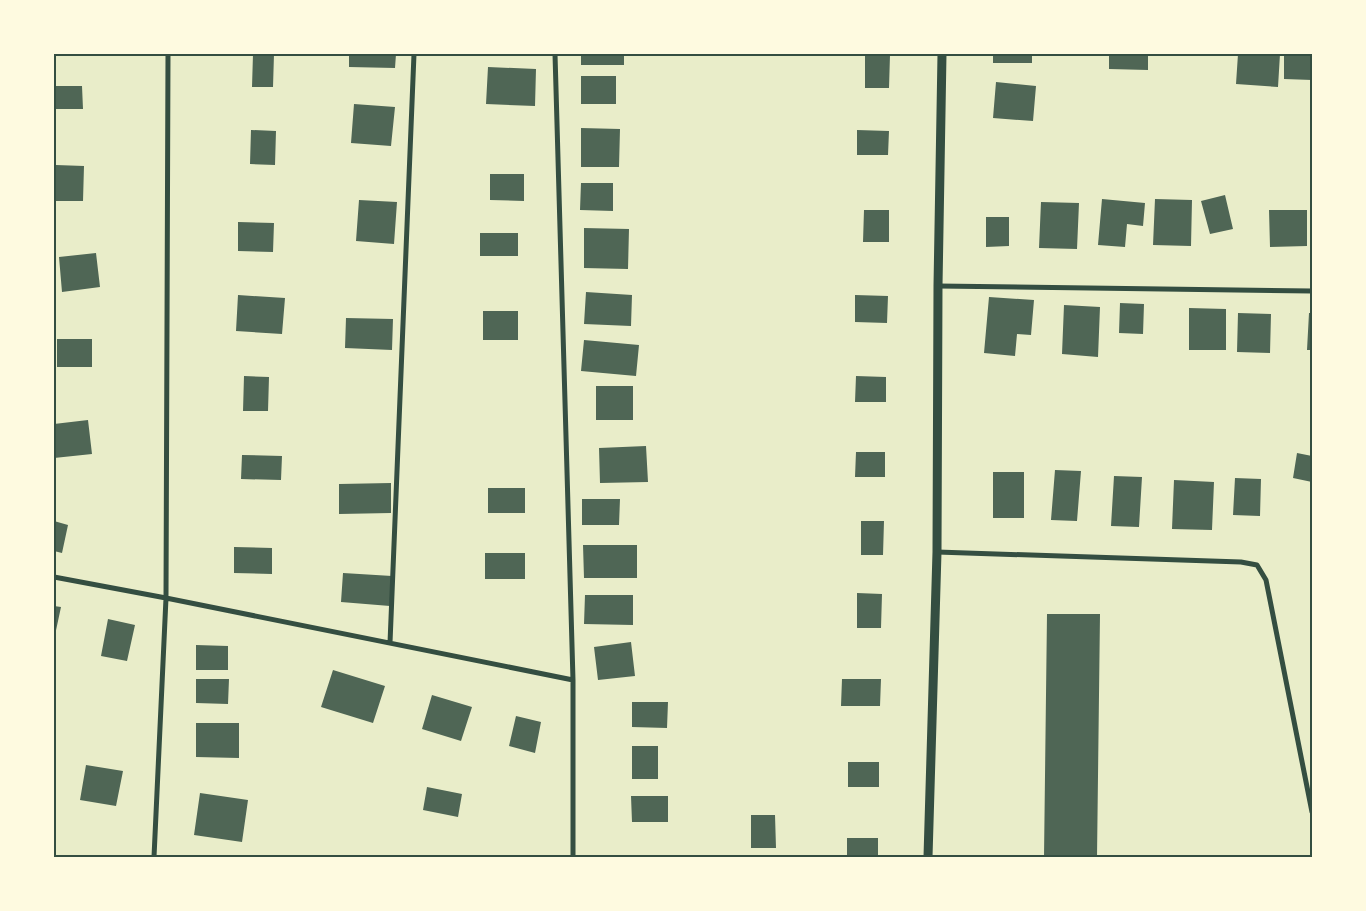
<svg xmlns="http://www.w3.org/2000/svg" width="1366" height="911" viewBox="0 0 1366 911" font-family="Mulish,sans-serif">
	<rect width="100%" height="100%" fill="#e9edc9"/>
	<path fill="#4f6655" d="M253,54H274L273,87H252Z
		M349,54H396L395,68L349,67Z
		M581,54H624V65H581Z
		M865,54L890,55L889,88H865Z
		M993,54H1032V63H993Z
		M1109,54H1148V70L1109,69Z
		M1238,54H1280L1278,87L1236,84Z
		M1284,54H1312V80L1284,79Z
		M488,67L536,69L535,106L486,104Z
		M581,76H616V104H581Z
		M996,82L1036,86L1033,121L993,118Z
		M54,86H82L83,109H54Z
		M354,104L395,107L391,146L351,143Z
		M581,128L620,129L619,167H581Z
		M251,130L276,131L275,165L250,164Z
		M857,130L889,131L888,155H857Z
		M56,165L84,166L83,201H55Z
		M490,174H524V201L490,200Z
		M581,183H613V211L580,210Z
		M1225,195L1233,229L1210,234L1201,201Z
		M1102,199L1145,203L1143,226L1127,224L1125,247L1098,245Z
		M1155,199L1192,200L1191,246L1153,245Z
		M359,200L397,202L394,244L356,241Z
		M1041,202L1079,203L1077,249L1039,248Z
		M864,210H889V242H863Z
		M1269,210H1307V246L1270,247Z
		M986,217H1009V246L986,247Z
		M238,222L274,223L273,252L238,251Z
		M584,228L629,229L628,269L584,268Z
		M480,233H518V256H480Z
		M96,253L100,287L62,292L59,257Z
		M586,292L632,295L631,326L584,324Z
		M238,295L285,298L282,334L236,331Z
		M855,295L888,296L887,323L855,322Z
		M989,297L1034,300L1031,335L1017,334L1015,356L984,353Z
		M1120,303L1144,304L1143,334L1119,333Z
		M1064,305L1100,307L1098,357L1062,354Z
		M1189,308L1226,309V350H1189Z
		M483,311H518V340H483Z
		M1238,313L1271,314L1270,353L1237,352Z
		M1309,313H1312V350H1307Z
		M346,318L393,319L392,350L345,348Z
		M57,339H92V367H57Z
		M584,340L639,345L636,376L581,371Z
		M244,376L269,377L268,411H243Z
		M856,376L886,377V402H855Z
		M596,386H633V420H596Z
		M88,420L92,454L54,458V424Z
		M646,446L648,482L600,483L599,448Z
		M856,452H885V477H855Z
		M1297,453L1312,456V482L1293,478Z
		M242,455L282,456L281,480L241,479Z
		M1055,470L1081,471L1077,521L1051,520Z
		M993,472H1024V518H993Z
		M1114,476L1142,477L1139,527L1111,526Z
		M1235,478L1261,479L1260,516L1233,515Z
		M1174,480L1214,482L1212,530L1172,529Z
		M391,483V513L339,514V484Z
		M488,488H525V513H488Z
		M582,499H620L619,525H582Z
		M54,521L68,525L62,553L54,551Z
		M861,521H884L883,555H861Z
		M583,545H637V578H584Z
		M234,547L272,548V574L234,573Z
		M485,553H525V579H485Z
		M343,573L392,576L390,606L341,602Z
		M857,593L882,594L881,628H857Z
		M585,595H633V625L584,624Z
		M54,606L61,607L55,635H54Z
		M1047,614H1100L1097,857H1044Z
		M108,619L135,625L127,661L101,656Z
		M631,642L635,676L598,680L594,647Z
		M196,645L228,646V670H196Z
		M333,670L385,686L373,723L321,707Z
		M196,679H229L228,704L196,703Z
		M842,679H881L880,706H841Z
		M432,695L472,707L461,741L422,729Z
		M632,702H668L667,728L632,727Z
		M516,716L541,722L535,753L509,746Z
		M196,723H239V758L196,757Z
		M632,746H658V779H632Z
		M848,762H879V787H848Z
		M86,765L123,771L116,806L80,800Z
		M427,787L462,794L458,817L423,810Z
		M200,793L248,800L242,842L194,835Z
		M631,796H668V822H632Z
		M751,815H775L776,848H751Z
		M847,838H878V857H847Z"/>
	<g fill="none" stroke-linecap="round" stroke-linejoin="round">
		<path stroke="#344e41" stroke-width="5" d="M938,286L1312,291
			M937,552L1241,562L1257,565L1266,580L1312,812
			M54,577L166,598L573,680L555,54
			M390,643L414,54
			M573,680V857
			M154,857L166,598L168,54"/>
		<path stroke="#344e41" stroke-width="9" d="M928,857L937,552L938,286L942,54"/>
	</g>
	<rect width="1366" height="911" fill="none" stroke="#fefae0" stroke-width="110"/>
	<rect x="55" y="55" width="1256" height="801" fill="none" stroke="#344e41" stroke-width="2"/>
</svg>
